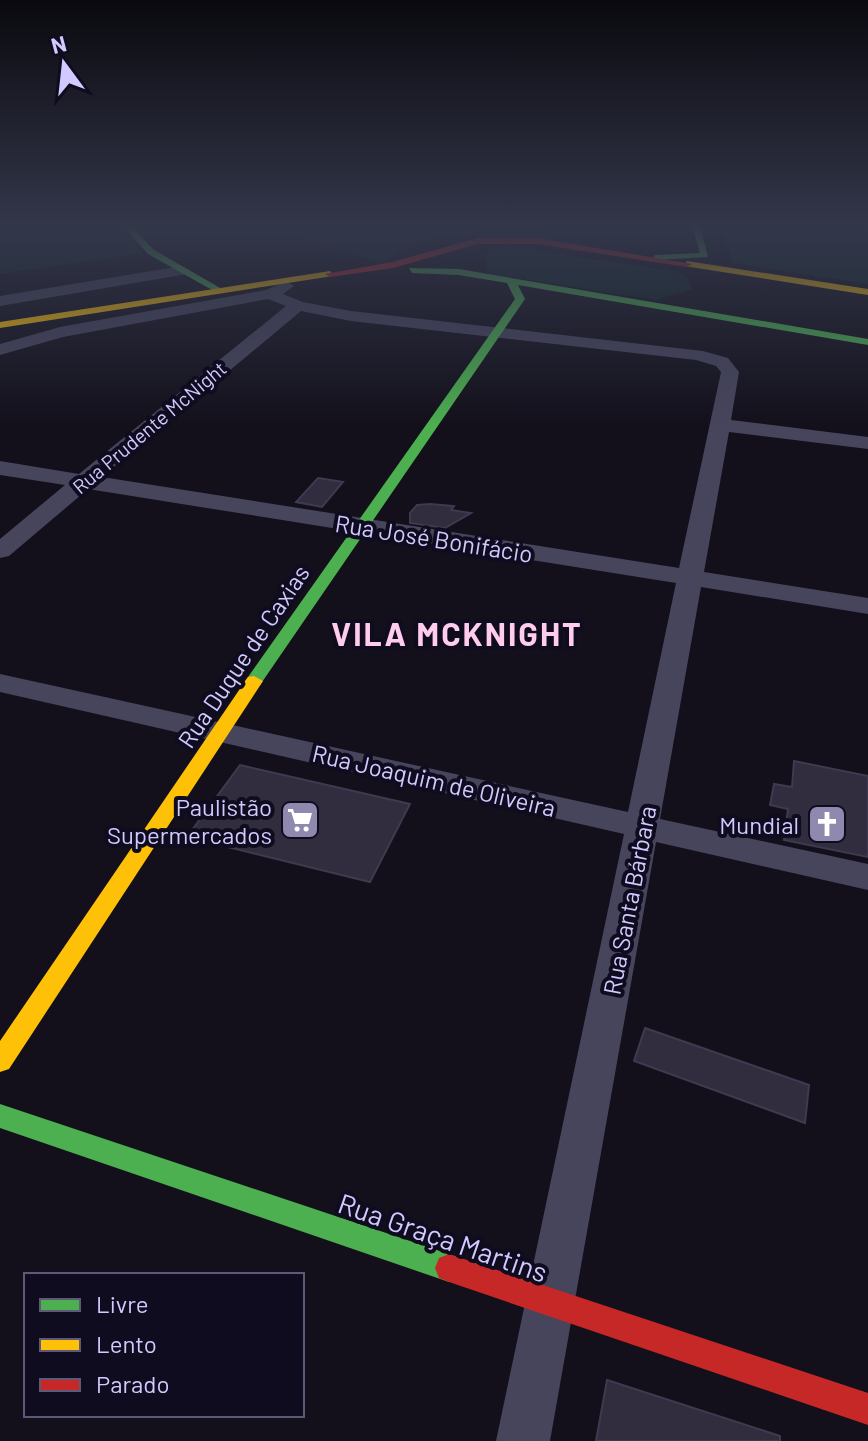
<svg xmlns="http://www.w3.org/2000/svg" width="868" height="1441" viewBox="0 0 868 1441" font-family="Barlow,sans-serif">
	<rect width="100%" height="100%" fill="#13101b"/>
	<path fill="#102627" d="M22,225H117L143,253L0,274V229Z
		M259,225H386L432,236L380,263Z
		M720,225H868V284L733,263Z
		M509,247L675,271L688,279L692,289L657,300L486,273L487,249Z"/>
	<path fill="#312d3e" stroke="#3e3a50" stroke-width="2" d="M318,478L343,482L322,507L296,502Z
		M430,504L454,506L451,510L471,513L445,528L410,523V513L417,505Z
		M794,761L868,776V857L784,840L788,809L770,805L774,784L792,787Z
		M240,765L410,804L370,882L187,837Z
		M645,1028L809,1085L805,1123L634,1061Z
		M607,1380L780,1436V1441H596Z"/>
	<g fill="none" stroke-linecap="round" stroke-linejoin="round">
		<path fill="#47455c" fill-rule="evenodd" d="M182,266L190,271L187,274L0,306V296Z
			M286,281L294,286L283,294L303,302L351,311L703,351L728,358L739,372L731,420L868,437V449L729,432L704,572L868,598V614L701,587L660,819L868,864V890L656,842L550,1441H496L624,834L0,692V674L628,812L676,583L88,489L9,556L0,558V539L65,485L0,475V461L79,474L286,306L268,299L63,337L0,355V344L60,327L266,290ZM301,311L351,321L696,360L716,366L721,372L679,568L102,477Z"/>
		<path fill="#4caf50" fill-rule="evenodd" d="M122,225H130L154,250L222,289L214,291L148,254Z
			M692,225H700L708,257L652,260L655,255L700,253Z
			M409,268L459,269L868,339V345L518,285L525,299L260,685H248L245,681L248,677L515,299L507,283L459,275L412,273Z
			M0,1104L449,1254L459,1258L463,1268L459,1278L449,1282L0,1128Z"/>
		<path fill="#ffc107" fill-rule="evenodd" d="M687,261L868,289V295L684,266Z
			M330,271L333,276L0,328V322Z
			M254,676L263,681L9,1069L0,1072V1041L248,677Z"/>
		<path fill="#c62828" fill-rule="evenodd" d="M478,238H537L692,264L687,267L537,244H478L393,268L330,277L325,274L392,262Z
			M449,1254L868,1393V1425L449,1282L439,1278L435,1268L439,1258Z"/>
	</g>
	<linearGradient id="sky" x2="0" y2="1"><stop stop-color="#0a090f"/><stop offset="0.53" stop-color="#33374a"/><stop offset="1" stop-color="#33374a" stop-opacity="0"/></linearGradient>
	<rect width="868" height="427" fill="url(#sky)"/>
	<defs>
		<symbol id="supermarket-square" viewBox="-11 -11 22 22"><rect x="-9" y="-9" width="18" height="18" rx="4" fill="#8f89af" stroke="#100c1f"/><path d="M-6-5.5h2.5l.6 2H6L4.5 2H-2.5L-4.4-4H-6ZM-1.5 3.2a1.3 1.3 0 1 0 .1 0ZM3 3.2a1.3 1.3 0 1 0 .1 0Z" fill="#fff"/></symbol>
		<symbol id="church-square" viewBox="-11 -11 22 22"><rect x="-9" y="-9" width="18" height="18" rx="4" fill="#8f89af" stroke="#100c1f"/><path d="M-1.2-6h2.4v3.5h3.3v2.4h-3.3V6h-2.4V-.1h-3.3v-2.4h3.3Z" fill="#fff"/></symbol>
	</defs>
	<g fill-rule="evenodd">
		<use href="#supermarket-square" x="278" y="798" width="44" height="44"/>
		<use href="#church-square" x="805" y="802" width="44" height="44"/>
	</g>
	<g text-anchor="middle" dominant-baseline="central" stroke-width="8" stroke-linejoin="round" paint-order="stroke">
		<g font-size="20" fill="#d2caff" stroke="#100c1f">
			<text transform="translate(149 427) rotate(-40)">Rua Prudente McNight</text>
		</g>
		<g font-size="24" fill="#d2caff" stroke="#100c1f">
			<text transform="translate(434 538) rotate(9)">Rua José Bonifácio</text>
			<text transform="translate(243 656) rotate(-56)">Rua Duque de Caxias</text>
			<text transform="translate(434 780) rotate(13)">Rua Joaquim de Oliveira</text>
			<text transform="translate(629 900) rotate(-79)">Rua Santa Bárbara</text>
		</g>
		<g font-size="24" fill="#d2caff" stroke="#100c1f" text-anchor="end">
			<text x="272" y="806">Paulistão<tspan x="272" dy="28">Supermercados</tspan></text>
			<text x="799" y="824">Mundial</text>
		</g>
		<g font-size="28" fill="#d2caff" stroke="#100c1f">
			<text transform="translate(443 1237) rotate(19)">Rua Graça Martins</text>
		</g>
		<g font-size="32" font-weight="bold" letter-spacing="2" fill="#ffcceb" stroke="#100c1f">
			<text x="457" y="633">VILA MCKNIGHT</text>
		</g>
	</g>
	<rect x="24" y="1273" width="280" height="144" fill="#100c1f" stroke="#5e5879" stroke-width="2"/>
	<rect x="40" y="1299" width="40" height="12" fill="#4caf50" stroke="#5e5879" stroke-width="2"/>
	<text x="96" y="1313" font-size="24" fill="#d2caff">Livre</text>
	<rect x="40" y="1339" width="40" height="12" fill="#ffc107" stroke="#5e5879" stroke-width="2"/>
	<text x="96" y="1353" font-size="24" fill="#d2caff">Lento</text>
	<rect x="40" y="1379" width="40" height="12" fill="#c62828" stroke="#5e5879" stroke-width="2"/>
	<text x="96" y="1393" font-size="24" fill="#d2caff">Parado</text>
	<g transform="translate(64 64) rotate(345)" stroke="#100c1f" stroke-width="6" paint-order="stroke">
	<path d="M0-6L14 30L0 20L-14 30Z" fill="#d2caff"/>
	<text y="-12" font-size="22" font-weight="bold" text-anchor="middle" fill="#d2caff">N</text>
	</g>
</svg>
